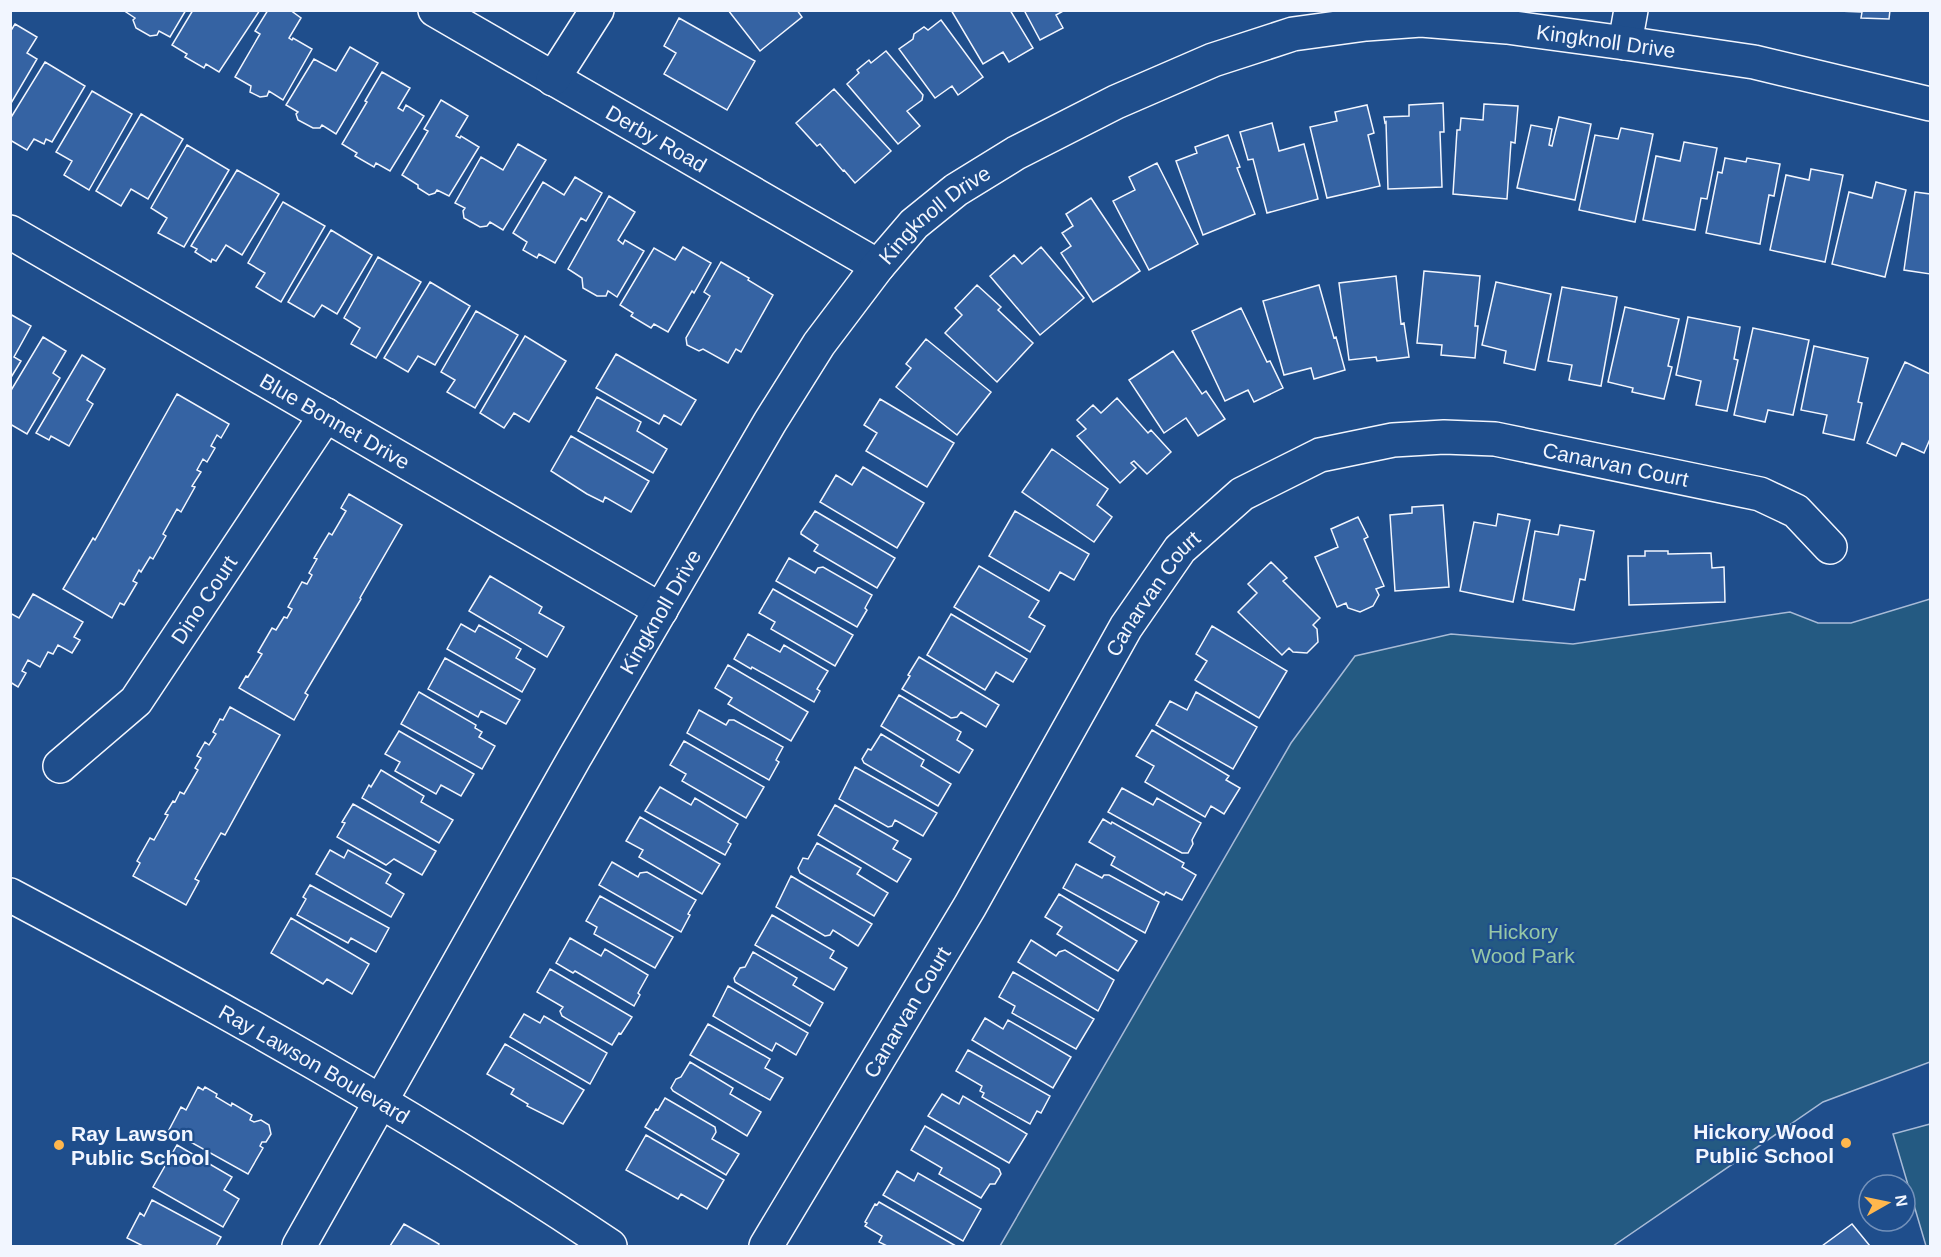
<svg xmlns="http://www.w3.org/2000/svg" width="1941" height="1257" viewBox="0 0 1941 1257" font-family="Arial,sans-serif">
	<rect width="100%" height="100%" fill="#1f4e8c"/>
	<path fill="#245a82" stroke="#a8bbd7" stroke-width="1.5" d="M1930,599V1062L1823,1102L1613,1246H1000L1291,743L1355,656L1451,634L1573,644L1790,612L1818,623H1851Z
		M1930,1124V1246H1926L1893,1134Z"/>
	<path fill="#3563a3" stroke="#f2f6ff" stroke-width="1.5" d="M123,10H186L170,37L159,31L157,35L150,36L136,28L133,20L135,18Z
		M193,10H260L219,72L206,64L204,68L185,57L187,54L172,45Z
		M268,10H290L301,18L289,38L292,40L293,38L312,49L283,100L269,91L267,96L260,97L250,92L251,86L235,77L260,34L255,31Z
		M728,10H797L802,17L760,51Z
		M951,10H1010L1033,48L1009,62L1003,52L983,64Z
		M1024,10H1065L1056,15L1063,28L1040,40Z
		M1890,10L1889,19L1861,18L1862,12L1838,11Z
		M679,18L755,61L727,110L664,74L676,53L664,46Z
		M941,20L983,77L958,95L952,86L935,98L899,49L913,39L914,34L924,27L928,30Z
		M15,24L37,37L27,53L37,59L10,105V32Z
		M350,47L378,63L336,134L322,125L320,128H313L298,120L296,114L298,112L286,105L314,59L336,71Z
		M886,51L923,95L922,100L907,111L920,126L898,144L847,84L859,73L857,70L869,60L871,63Z
		M45,62L85,86L52,142L46,139L44,144L34,139L27,150L10,140V119Z
		M382,72L410,88L398,108L403,111L406,105L424,116L390,171L376,163L374,167L355,156L357,153L342,144L367,102L365,101Z
		M834,89L891,151L855,183L844,170L843,171L820,144L817,146L796,123Z
		M92,91L132,114L89,190L64,175L72,161L56,152Z
		M441,100L468,116L456,136L460,138L461,136L479,147L449,196L437,190L435,193L429,195L418,188V185L402,175L428,131L424,129Z
		M1443,103L1444,132H1440L1442,187L1388,189L1386,122L1385,123L1384,117L1409,116V105Z
		M1484,104L1518,106L1515,143L1511,142L1507,199L1453,194L1457,130H1460L1461,118L1483,120Z
		M1367,105L1374,133L1368,135L1380,186L1327,198L1310,127L1337,121L1335,112Z
		M141,114L183,139L148,199L131,189L121,206L96,191Z
		M1559,117L1591,124L1575,200L1517,188L1531,125L1552,129L1549,145L1552,146Z
		M1272,123L1279,151L1304,144L1318,199L1267,213L1253,159L1248,160L1240,132Z
		M1621,128L1653,134L1635,222L1579,210L1595,135L1618,139Z
		M1228,135L1240,167L1237,168L1255,214L1203,235L1176,161L1197,153L1195,147Z
		M1684,142L1717,148L1707,199L1701,198L1695,230L1643,220L1656,156L1680,161Z
		M518,144L546,160L503,230L490,222L487,226L480,227L464,218L463,211L465,208L455,203L481,157L503,170Z
		M187,145L229,170L184,247L158,233L167,218L151,208Z
		M1725,158L1746,162L1747,158L1780,164L1774,196L1769,195L1760,244L1706,233L1718,172L1722,173Z
		M1157,163L1198,244L1149,270L1113,201L1135,190L1129,177Z
		M1811,169L1843,175L1825,262L1770,250L1786,175L1809,180Z
		M237,170L279,194L242,255L226,245L216,261L212,259L211,262L195,252L197,249L191,246Z
		M575,177L602,193L586,221L581,218L555,263L539,254L537,258L523,250L527,242L513,233L543,182L564,195Z
		M1876,182L1906,190L1885,277L1832,264L1849,192L1872,198Z
		M1915,192L1930,194V274L1904,270Z
		M609,196L635,212L618,240L623,244L625,240L644,251L617,297L608,291L606,296H597L583,288L582,278L568,269Z
		M1091,198L1140,271L1093,302L1061,253L1071,246L1062,233L1073,226L1066,214Z
		M283,202L325,226L281,302L256,287L265,273L248,263Z
		M331,230L372,255L337,314L322,305L314,317L288,302Z
		M683,247L711,263L694,293L692,291L668,332L654,324L651,328L631,316L633,313L620,305L654,248L675,260Z
		M1041,247L1084,298L1040,335L990,276L1014,255L1022,264Z
		M378,257L421,282L376,358L351,344L360,328L344,318Z
		M721,262L749,278L748,280L773,295L741,352L736,349L728,363L703,349L699,351L687,345L686,338L710,296L704,292Z
		M1424,271L1480,276L1475,326H1478L1475,358L1441,355L1442,345L1417,343Z
		M1396,276L1401,324L1404,323L1409,357L1377,361L1376,357L1349,360L1339,283Z
		M430,282L470,306L435,365L418,356L408,372L384,358Z
		M1496,282L1551,294L1535,370L1504,363L1506,351L1482,345Z
		M977,285L1001,307L998,310L1033,343L997,382L945,333L962,315L955,308Z
		M1319,285L1334,338L1336,337L1345,370L1314,379L1311,368L1284,375L1263,301Z
		M1562,287L1617,297L1601,386L1569,380L1572,365L1548,361Z
		M1625,307L1679,319L1668,366L1672,367L1664,399L1632,392L1633,388L1608,382Z
		M1241,308L1267,362L1270,361L1283,388L1254,402L1248,390L1225,401L1192,331Z
		M476,311L518,335L475,408L447,392L455,380L441,372Z
		M10,314L31,326L14,357L21,361L10,379Z
		M1688,317L1740,327L1734,359L1738,360L1727,411L1696,405L1701,381L1676,375Z
		M1753,328L1809,340L1793,415L1768,410L1765,422L1734,415Z
		M525,336L566,361L529,422L514,413L504,428L480,413Z
		M43,337L66,351L53,373L60,378L27,434L10,424V392Z
		M926,339L991,392L957,435L896,387L911,368L906,364Z
		M1814,346L1868,358L1858,402L1862,403L1854,440L1823,433L1827,415L1801,410Z
		M1173,351L1202,394L1206,391L1225,419L1198,436L1186,418L1164,433L1129,380Z
		M616,354L696,400L681,425L664,415L659,424L596,388Z
		M82,355L105,369L87,400L93,404L69,446L51,436L49,440L36,433Z
		M1905,362L1930,374V439L1924,453L1902,443L1896,456L1867,443Z
		M177,394L229,424L221,438L217,435L211,446L215,448L207,462L203,459L197,470L201,472L192,486L195,487L181,512L177,509L163,534L166,536L153,559L150,557L141,572L139,570L133,581L137,583L124,605L120,603L112,618L63,589L93,538L95,540Z
		M597,397L641,422L637,431L667,449L653,473L578,431Z
		M1117,398L1148,433L1151,430L1171,452L1147,474L1134,461L1131,463L1136,468L1120,483L1077,436L1086,429L1077,420L1093,405L1101,413Z
		M880,399L954,443L927,487L866,451L877,433L864,425Z
		M571,436L649,481L631,512L605,497L603,502L587,494L551,471Z
		M1052,449L1108,489L1097,505L1112,517L1094,542L1022,492Z
		M863,467L924,503L897,548L820,502L836,475L852,485Z
		M349,494L402,525L360,598L361,599L305,693L308,695L294,720L239,688L246,676L248,677L262,654L258,652L272,628L276,630L284,617L287,618L292,609L288,607L302,582L307,584L312,575L309,573L317,559L314,558L329,533L332,535L346,511L341,508Z
		M1443,505L1449,587L1395,591L1390,515L1412,513V507Z
		M815,511L895,558L877,588L814,551L818,545L801,534V532Z
		M1015,511L1089,554L1074,580L1060,572L1049,591L989,556Z
		M1498,514L1530,520L1513,602L1460,591L1474,522L1496,526Z
		M1358,517L1368,537L1364,539L1384,586L1376,589L1379,595L1373,606L1360,612L1348,608L1346,603L1337,607L1315,557L1338,547L1331,529Z
		M1560,525L1594,531L1585,580L1580,579L1574,610L1523,600L1535,531L1558,535Z
		M1645,551H1668V554L1711,553L1712,568L1724,567L1725,602L1629,605L1628,556H1645Z
		M789,558L815,573L818,568L823,567L872,595L865,608L867,610L857,627L776,581Z
		M1271,562L1287,578L1283,581L1320,618L1313,625L1317,629L1318,642L1307,653L1293,652L1289,648L1282,655L1238,612L1257,593L1248,584Z
		M979,566L1039,601L1029,617L1045,626L1030,652L954,607Z
		M490,576L542,607L539,613L564,627L547,657L469,611Z
		M773,589L853,635L835,666L771,629L775,622L759,613Z
		M33,594L83,622L74,637L80,640L72,653L58,645L53,654L48,652L40,667L28,660L22,671L26,673L18,687L10,682V613L19,618Z
		M951,614L1027,659L1013,682L996,672L985,690L927,655Z
		M461,624L475,632L479,625L521,649L516,658L535,669L522,692L447,649Z
		M1212,626L1287,671L1259,718L1195,680L1207,661L1196,654Z
		M748,634L780,652L784,645L828,671L817,689L820,691L814,702L752,667L751,669L734,659Z
		M919,657L999,705L986,727L961,712L957,717L951,718L902,689L910,676L908,675Z
		M445,658L520,700L506,724L481,711L478,717L428,689Z
		M728,665L808,712L791,741L728,704L732,698L715,688Z
		M419,692L476,725L475,728L482,732L479,737L495,746L482,769L401,724Z
		M1196,692L1257,727L1233,769L1156,725L1170,701L1187,710Z
		M899,695L961,732L957,740L973,750L959,773L881,726Z
		M230,707L280,735L225,835L221,833L195,879L199,881L186,905L133,876L140,863L137,861L150,838L154,840L168,815L165,814L173,801L175,802L180,792L184,794L198,770L195,768L201,758L197,756L205,742L209,745L216,734L213,732L220,719L223,720Z
		M699,710L726,725L729,720H734L783,747L776,760L779,762L769,780L687,733Z
		M1152,730L1229,776L1226,780L1240,788L1224,814L1211,806L1205,817L1145,782L1154,766L1136,756Z
		M399,731L474,774L461,796L441,785L436,794L395,771L400,762L385,754Z
		M881,734L924,760L921,766L951,784L938,806L864,763L862,759L868,749L871,750Z
		M684,741L764,787L746,818L682,781L686,774L670,765Z
		M855,767L937,813L923,836L895,820L892,826L888,827L839,799Z
		M381,770L424,796L421,802L453,820L439,843L362,798L369,785L371,787Z
		M660,787L691,805L695,798L738,824L728,842L731,844L725,855L645,811Z
		M1122,788L1153,805L1157,798L1201,823L1192,840L1193,844L1188,853H1182L1108,812Z
		M353,804L436,851L422,875L394,859L386,865L337,837L345,823L342,822Z
		M835,805L898,841L893,849L911,859L897,882L818,835Z
		M640,817L720,864L702,894L639,857L643,850L626,841Z
		M1103,819L1111,824L1112,822L1184,863L1182,867L1196,875L1182,900L1166,892L1164,895L1111,865L1115,857L1089,842Z
		M817,843L861,868L857,874L888,893L874,916L800,873L798,868L803,858L808,859Z
		M330,850L344,858L348,850L391,874L386,883L404,894L391,917L316,874Z
		M612,862L638,877L640,873L647,872L696,900L688,914L690,915L681,932L599,885Z
		M1076,864L1102,878L1104,875H1109L1159,902L1145,933L1063,888Z
		M791,876L872,924L858,946L833,930L830,935L825,936L776,907Z
		M310,885L389,928L376,952L351,938L348,943L297,915L306,899L303,897Z
		M1059,894L1137,941L1118,971L1057,934L1062,927L1045,917Z
		M600,896L673,937L655,968L594,934L597,927L586,921Z
		M772,915L834,951L830,958L847,968L834,990L755,945Z
		M291,918L369,964L352,994L327,979L323,984L271,953Z
		M570,938L601,956L605,949L648,975L638,993L640,995L634,1006L575,971L573,973L556,963Z
		M1031,940L1056,956L1059,952L1065,950L1114,980L1098,1011L1018,962Z
		M753,952L797,978L793,985L823,1003L810,1026L735,982L734,978L740,968L745,967Z
		M550,969L632,1017L621,1034L619,1033L612,1045L562,1016L560,1011L563,1007L537,992Z
		M1013,972L1094,1019L1076,1049L1012,1013L1015,1006L999,997Z
		M728,986L808,1033L796,1055L776,1043L772,1051L713,1016Z
		M524,1014L540,1023L544,1016L607,1053L590,1084L510,1037Z
		M985,1018L1003,1029L1008,1020L1071,1057L1053,1088L972,1040Z
		M708,1024L770,1059L765,1068L783,1078L770,1100L690,1055Z
		M505,1044L584,1090L563,1124L527,1106L528,1104L511,1094L514,1089L487,1074Z
		M968,1050L1050,1096L1041,1113L1037,1111L1030,1124L982,1097L984,1093L980,1091L982,1086L956,1071Z
		M690,1062L733,1088L730,1094L761,1112L747,1136L673,1091L671,1088L676,1079L681,1077Z
		M198,1087L203,1090L205,1087L217,1094L216,1097L231,1106L232,1103L252,1115L250,1120L254,1122L261,1120L269,1125L271,1134L266,1142H262L260,1146L263,1148L248,1174L169,1130L181,1107L186,1110Z
		M942,1094L959,1104L963,1096L1027,1134L1009,1163L928,1116Z
		M665,1098L715,1127L716,1132L712,1139L739,1154L726,1175L645,1127L656,1109L658,1110Z
		M925,1126L999,1169L1001,1174L995,1184H990L981,1198L939,1174L942,1168L911,1150Z
		M646,1135L724,1180L707,1209L681,1194L678,1199L626,1170Z
		M177,1145L232,1177L224,1190L239,1199L223,1227L153,1187Z
		M897,1171L914,1181L918,1173L981,1209L963,1241L883,1195Z
		M152,1200L221,1237L216,1246H143L127,1238L140,1213L144,1216Z
		M879,1202L956,1246H887L879,1242L882,1236L865,1226L867,1223L865,1222L875,1204L877,1205Z
		M404,1224L439,1244L438,1246H439H390Z
		M1852,1224L1870,1246H1822Z"/>
	<g fill="none" stroke-linecap="round" stroke-linejoin="round">
		<defs>
			<g id="minor">
				<path id="s1" d="M435,10L878,266"/>
				<path d="M1625,43L1631,10"/>
				<path d="M553,79L597,10"/>
				<path id="s2" d="M10,232L661,610"/>
				<path id="s3" d="M60,766L136,701L326,415"/>
				<path id="s4" d="M10,895C215,1004 418,1117 610,1246"/>
				<path id="s5" d="M299,1246L575,757L770,422L819,344L878,266L914,224L956,190L1016,153L1116,102L1213,60L1293,34L1366,24L1421,20L1507,27L1625,43L1754,62L1930,104"/>
				<path id="s6" d="M766,1246L970,906L1126,627L1180,549L1242,494L1320,455L1393,440L1444,437L1495,439L1760,494L1796,511L1830,547"/>
			</g>
		</defs>
		<use href="#minor" stroke="#f2f6ff" stroke-width="36"/>
		<use href="#minor" stroke="#1f4e8c" stroke-width="33"/>
	</g>
	<g fill="#ffb74d" stroke="#1f4e8c" stroke-width="2">
		<circle cx="1846" cy="1143" r="6"/>
		<circle cx="59" cy="1145" r="6"/>
	</g>
	<g text-anchor="middle" dominant-baseline="central" stroke-width="4.5" stroke-linejoin="round" paint-order="stroke">
		<g font-size="21" fill="#f2f6ff" stroke="#1f4e8c">
			<text stroke="none"><textPath href="#s5" startOffset="1936">Kingknoll Drive</textPath></text>
			<text stroke="none"><textPath href="#s1" startOffset="256">Derby Road</textPath></text>
			<text stroke="none"><textPath href="#s5" startOffset="1216">Kingknoll Drive</textPath></text>
			<text stroke="none"><textPath href="#s2" startOffset="376">Blue Bonnet Drive</textPath></text>
			<text stroke="none"><textPath href="#s6" startOffset="1281">Canarvan Court</textPath></text>
			<text stroke="none"><textPath href="#s6" startOffset="759">Canarvan Court</textPath></text>
			<text stroke="none"><textPath href="#s3" startOffset="222">Dino Court</textPath></text>
			<text stroke="none"><textPath href="#s5" startOffset="730">Kingknoll Drive</textPath></text>
			<text stroke="none"><textPath href="#s6" startOffset="273">Canarvan Court</textPath></text>
			<text stroke="none"><textPath href="#s4" startOffset="348">Ray Lawson Boulevard</textPath></text>
		</g>
		<g font-size="21" fill="#97c8a6" stroke="#1f4e8c">
			<text x="1523" y="931">Hickory<tspan x="1523" dy="24">Wood Park</tspan></text>
		</g>
		<g font-size="21" font-weight="bold" fill="#f2f6ff" stroke="#1f4e8c" text-anchor="end">
			<text x="1834" y="1131">Hickory Wood<tspan x="1834" dy="24">Public School</tspan></text>
			<text x="71" y="1133" text-anchor="start">Ray Lawson<tspan x="71" dy="24">Public School</tspan></text>
		</g>
	</g>
	<rect width="1941" height="1257" fill="none" stroke="#f2f6ff" stroke-width="24"/>
	<g transform="translate(1887 1203) rotate(81)"><circle r="28" fill="#1f4e8c" stroke="#7391ba" stroke-width="1.5"/>
	<path d="M0-4.5L10 22L0 15L-10 22Z" fill="#ffb74d"/>
	<text y="-9" font-size="16" font-weight="bold" text-anchor="middle" fill="#f2f6ff">N</text>
	</g>
</svg>
